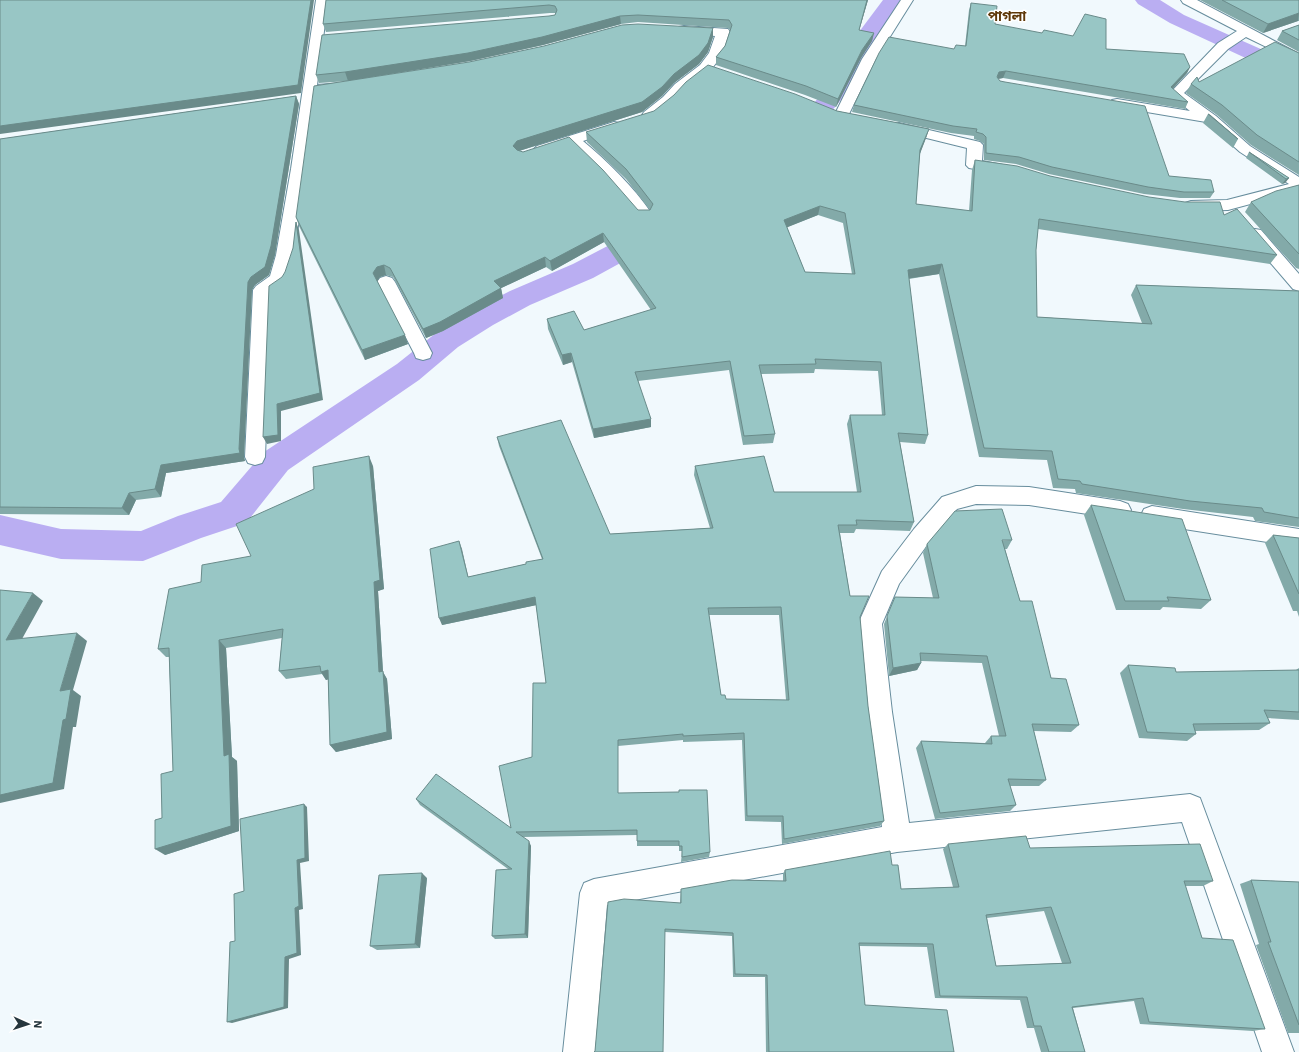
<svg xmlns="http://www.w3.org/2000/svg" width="1299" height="1052" viewBox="0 0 1299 1052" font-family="'IBM Plex Sans','Noto Sans Bengali',sans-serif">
	<rect width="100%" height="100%" fill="#f1f9fd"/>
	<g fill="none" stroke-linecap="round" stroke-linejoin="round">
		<path fill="#baaef2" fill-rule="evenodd" d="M883,0H903L869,48L864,71L861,76L830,113L797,143L788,145L779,143L776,138L779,133L814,103L842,70L847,48Z
			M1135,0H1160L1184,15L1299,66V81L1291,79L1170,23L1138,4Z
			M656,224L666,226L670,232L666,238L593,278L530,305L493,325L458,347L419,380L288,470L246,523L201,538L143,561L61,559L0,545V515L61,529L141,531L178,516L221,502L264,452L397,364L436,333L471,311L510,291L573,264L646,226Z"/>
		<defs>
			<path id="street" d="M316,0H328L317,85L344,83L349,84L351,87L349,90L316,94L294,255L287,279L284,283L271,292L265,457L262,463L255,465L248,463L245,457L253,290L256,286L270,276L276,255L291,169Z
				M901,0H913L876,59L848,116L846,119L841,120L836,119L834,116L862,59Z
				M1181,0H1197L1299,54V63L1246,37L1228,49L1184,93L1216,116L1250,146L1299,177V191L1228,210L1191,211L1185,209L1183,206L1185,203L1191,201L1227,200L1289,184L1240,152L1206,122L1117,107L1112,106L1110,103L1112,100L1117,99L1190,111L1169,94L1218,43L1237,31L1183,3Z
				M684,26L728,29L730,32L723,54L710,71L685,90L673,103L654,118L649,119L644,118L642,115L644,112L663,97L675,84L700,65L709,53L715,36L679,33L677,30L679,27Z
				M614,122L619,123L621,126L619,129L583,141C608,162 633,186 652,214L650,218L644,219L638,218L605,178L570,145L542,154L537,152L534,149L537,146Z
				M899,123L980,142L983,145L982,161L1008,166L1010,169L1008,172L1002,174L969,168L966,165L967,148L894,130L892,127L894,124Z
				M1255,229L1261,230L1299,274V291L1293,289L1249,238L1247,234L1249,230Z
				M386,276L392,278L395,282L432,353L430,358L423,360L416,358L414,353L377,282L380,278Z
				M976,486L1029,487L1120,501L1128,504L1131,510L1128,516L1120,519L1029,505L976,504L957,509L930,541L899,584L882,624L892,712L909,823L1190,794L1200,798L1294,1052H1262L1182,822L897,852L607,905L595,1052H563L580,893L584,883L594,879L882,827L866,712L858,624L882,571L914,529L942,497Z
				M1152,506L1299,529V547L1152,524L1144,521L1141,515L1144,509Z"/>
		</defs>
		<use href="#street" stroke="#678d9d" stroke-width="2"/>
		<use href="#street" fill="#fff" fill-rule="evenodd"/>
	</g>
	<path fill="#83aaa9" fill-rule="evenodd" d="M326,0H868L859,30L874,33L872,41L861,58L836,107L805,95L716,65V57L725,46L730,30L728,28L638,22L621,24L543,45L470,61L348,81L319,83L316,75L555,15V13H550L326,32L323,24Z
		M1200,0H1299V21H1298L1263,33Z
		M971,3L995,24L1106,49L1190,67L1187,73L1172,89L1188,102L1185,109L1003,78L998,79L1000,81L1169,176L1214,192L1210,198H1180L1144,194L1049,174L1016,164L984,160V144L980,141L974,139V136L951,133L852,112L854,105L954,49L965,46L969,10Z
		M1299,25V52L1277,40L1282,31Z
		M713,37L708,52L699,64L674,83L662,96L642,112L519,151L638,210H650L626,179L587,142L586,132L837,111L929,129L926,138L920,153L916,204L969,211L972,170L975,160L1050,176L1224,215L1277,255L1270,264L1038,229L1036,250L1037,317L1142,323L1131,295L1136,285L1299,291V527L1255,521L1253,517L1183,509L1076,493L1075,489L1053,488L1047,460L979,457L939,274L909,279L928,435L925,444L900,442L914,522L910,531L856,529L854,533H840L850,596L860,617L868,706L884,821L880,826L782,844L781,822L745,821L742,740L683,742V740L618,746V793L710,852L709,857L681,862L682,851H679V846H637V835L523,837L531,846L528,938L495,939L492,936L508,869L420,805L416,799L511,828L532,757L546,683L536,605L442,625L459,541L468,577L526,564L542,559L499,446L497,437L610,534L710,528L694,475L695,466L774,492H857L847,424L850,415H882L878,371L815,369L814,373L761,374L775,434L773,443L743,445L729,370L638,381L651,427L594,438L572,362L563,365L548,329L547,319L584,330L651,310L604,242L552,271L546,267L501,288L503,298L443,331L426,338L393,277L386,275L380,277L377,281L408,344L365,360L299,226L296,217ZM818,215L843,223L852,274L805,272L787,227ZM709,615H779L786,700L726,699L721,695Z
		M1299,53V175L1251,145L1217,115L1186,93L1191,84L1199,82Z
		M296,96L299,104L275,255L269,275L255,285L252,290L244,457L245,461L166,473L161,497L136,500L129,515L0,514V139Z
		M1208,114L1238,139L1233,148L1203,123Z
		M1249,152L1289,178L1285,183L1282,184L1246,158Z
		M1299,185V269L1296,268L1245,212L1251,202Z
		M373,466L384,589L378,591L383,672L387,679L392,739L336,752L330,745L328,679L326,680L322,674L286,679L279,671L282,638L226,648L232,757L237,761L239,831L165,855L162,818L173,771L169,657H166L158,649L201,582L251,556Z
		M1091,505L1211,600L1201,609L1163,607L1160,610H1116L1084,515Z
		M1273,535L1299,538V617L1297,611H1293L1265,543Z
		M1012,540L1007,549H1005L1020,601L1051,678L1079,725L1071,732L1034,731L1046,780L1039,786H1010L1016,805L1010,811L935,819L916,748L921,741L985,743L991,736H999L982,663L921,661V663L917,670L889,676L884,624L895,597L933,598L923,553L927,544Z
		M1128,665L1176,672L1296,670L1299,668V720L1268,718L1270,723L1259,730L1195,731L1196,734L1187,741L1139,738L1120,673Z
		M948,844L1030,848L1213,881L1203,886H1185L1202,938L1265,1029L1253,1031L1140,1024L1134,1001L1073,1008L1085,1052H1041L1034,1028H1027L1020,1000L935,998L927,947L859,946L865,1005L954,1052H766L765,977H733L732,936L665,932L595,1051L680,903L681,889L783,881V874L785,870L892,865L901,889L953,887L943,849ZM1044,911L1062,963L996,966L987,918Z
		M427,878L420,948L377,950L370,946Z
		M1251,880L1299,882V1033H1288L1256,945L1259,944L1240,884Z"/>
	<path fill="#6a8b8a" d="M311,0H314L301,93L0,134V126Z
		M867,0H868L857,38L859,30Z
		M1299,13L1298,21L1263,33L1268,24Z
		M620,16L621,24L543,45L470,61L348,81L345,72Z
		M713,28V37L708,52L699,64L674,83L662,96L642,112L519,151L514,155L513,146L517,141Z
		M874,33L872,41L861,58L836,107L838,99L862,50Z
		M1190,67L1187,73L1168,94L1171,87Z
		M1006,71L1003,78L997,79L995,84L999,72Z
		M296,96L299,104L275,255L269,275L255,285L252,290L244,457L245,461L166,473L161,497L155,489L161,465L239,449L248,282Z
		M929,129L926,138L918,159L920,150Z
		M1289,178L1285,183L1282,184L1286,179Z
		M820,206L818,215L783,229L784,220Z
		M296,222L299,230L323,400L281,411V441L267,444L263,437L277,404Z
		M603,233L604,242L552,271L550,261Z
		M545,257L546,267L495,291L494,281Z
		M942,264L939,274L905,279L908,270Z
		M384,265L386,275L380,277L376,283L373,273L377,267Z
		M501,288L503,298L443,331L426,338L423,329Z
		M405,335L408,344L365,360L362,350Z
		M571,353L572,362L563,365L562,355Z
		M651,419V427L594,438L593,429Z
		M369,456L373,466L384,589L378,591L383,672L387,679L392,739L336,752L330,745L374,582Z
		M129,493L136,500L129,515L122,508Z
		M459,541L462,549L470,585Z
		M33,593L43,601L17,648L6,640Z
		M535,597L537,605L442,625L439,618Z
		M77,633L87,641L73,690L81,696L76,727H73L64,789L0,803V795L63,720L60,691Z
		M219,640L226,648L232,757L237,761L239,831L165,855L155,849L224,756Z
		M921,663L917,670L889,676L893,668Z
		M328,670L334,678L326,680L321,672Z
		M304,804L307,807L309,861L300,863L303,909L299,910L301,955L289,959L288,1008L232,1023L227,1022L285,957L295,908L297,860Z
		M529,841L531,846L528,938L525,934Z
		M422,873L427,878L420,948L415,944Z"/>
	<path fill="#98c6c5" stroke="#6a8b8a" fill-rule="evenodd" d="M0,0H311L298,85L0,126Z
		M326,0H867L859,30L874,33L862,50L838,99L806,86L716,57L725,46L732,25L729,20L638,15L620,16L542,37L468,53L345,72L316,75L322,35L549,16L555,15L557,10L555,6L549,5L323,24Z
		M1222,0H1299V13L1268,24Z
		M971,3L997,6L995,24L1042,33L1044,30L1073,36L1085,14L1106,19V49L1184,54L1190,67L1171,87L1188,102L1006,71L999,72L997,77L1000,81L1005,82L1145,106L1169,176L1211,180L1214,192H1184L1148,187L1052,167L1019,157L986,153V137L983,134L976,132L977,129L953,126L854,105L879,53L889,37L954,49L956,45L966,46Z
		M638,24L713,28L708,43L699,55L674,74L662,87L642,102L517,141L513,146L517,150L523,152L569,137L603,170L638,210H650L653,204L626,169L586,132L654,111L674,95L686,82L708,65L795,94L837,111L929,129L920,150L916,204L972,211L975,160L1017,166L1050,176L1149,197L1185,202H1220L1224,215L1237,209L1277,255L1039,219L1036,250L1037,317L1152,324L1136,285L1299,291V518L1264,512L1262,508L1190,501L1082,484L1080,481L1058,479L1052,451L984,448L942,264L908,270L928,435L898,433L914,522L856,520L857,525H838L850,596H869L860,617L868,706L884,821L784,839L783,816H747L744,733L683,736V734L618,740V793L679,792V790H707L710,852L682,857V846H679V841H637V830L516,832L529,841L525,934L492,936L496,870L512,869L416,799L436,774L511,828L499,766L532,757L533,683H546L535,597L439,618L430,549L459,541L468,577L526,564V562L543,559L497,437L561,420L610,534L713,528L695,466L764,456L774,492H861L850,415H885L881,362L815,359L816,364L759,365L775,434L744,436L730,361L635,372L651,419L593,429L571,353L562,355L547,319L574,311L584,330L656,308L603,233L550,261L545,257L494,281L501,288L440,322L423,329L390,268L384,265L377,267L373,273L405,335L362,350L296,217L314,86L469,62L544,46L622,25ZM820,206L845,213L855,274L805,272L784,220ZM781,607L789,700L726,699L725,695H721L708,608Z
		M1299,25V40L1282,31Z
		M1275,42L1299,53V162L1257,135L1222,105L1191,84L1197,77L1199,82Z
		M296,96L271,246L265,267L251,277L248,282L239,449L240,453L161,465L155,489L129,493L122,508L0,507V139Z
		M1208,114L1210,115L1238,139Z
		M1249,152L1289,178L1286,179Z
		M1299,185V254L1251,202L1276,191Z
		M296,222L320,393L277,404L278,435L263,437L269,286L282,277L285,272L293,248Z
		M369,456L380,580L374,582L379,672L383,671L387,732L330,745L328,670L321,672L320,666L279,671L283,629L219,640L224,756L229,754L231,826L155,849V820L162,818L161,774L173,771L169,648L158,649L169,589L201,582L202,565L251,556L236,524L314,489L313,467Z
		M1091,505L1182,519L1211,600L1167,597L1169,601H1125Z
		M1002,509L1012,540H1002L1020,601H1032L1051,678L1066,679L1079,725L1032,724L1046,780L1008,779L1016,805L940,813L921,741L992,744L991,736H1006L987,656L920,653L921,663L893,668L887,616L895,597L939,598L927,544L955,511Z
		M1273,535L1299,538V594Z
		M0,590L33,593L6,640L77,633L60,691L71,689L66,719L63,720L53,783L0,795Z
		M1128,665L1175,668L1176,672L1299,670V712L1264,710L1270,723L1193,724L1196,734L1147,732Z
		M304,804L305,858L297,860L299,906L295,908L297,953L285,957L284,1007L227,1022L230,942L235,941L234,894L244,891L240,819Z
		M1026,836L1030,848L1200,844L1213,881H1184L1202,938L1233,940L1265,1029L1149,1022L1143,998L1072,1007L1085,1052H1049L1041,1026H1034L1027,997L940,996L933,944L859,943L865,1005L947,1010L954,1052H769L767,975L735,974L733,933L665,929L663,1052H594L595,1051L608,902L624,899L681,903V889L732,880L786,881L785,870L890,851L892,865H898L901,889L959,887L948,844ZM1051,907L1071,963L996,966L986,915Z
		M422,873L415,944L370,946L379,875Z
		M1251,880L1299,882V1025L1268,942H1271Z"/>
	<g text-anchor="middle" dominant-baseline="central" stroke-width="3" stroke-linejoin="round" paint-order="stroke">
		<g font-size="14" font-weight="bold" fill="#5f3809" stroke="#fff">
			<text x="1007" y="16">পাগলা</text>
		</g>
	</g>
	<g transform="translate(28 1024) rotate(93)" stroke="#ffffff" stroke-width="3" paint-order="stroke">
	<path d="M0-3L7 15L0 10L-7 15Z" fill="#26363d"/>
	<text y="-6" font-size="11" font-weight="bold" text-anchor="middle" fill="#26363d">N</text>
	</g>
</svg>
